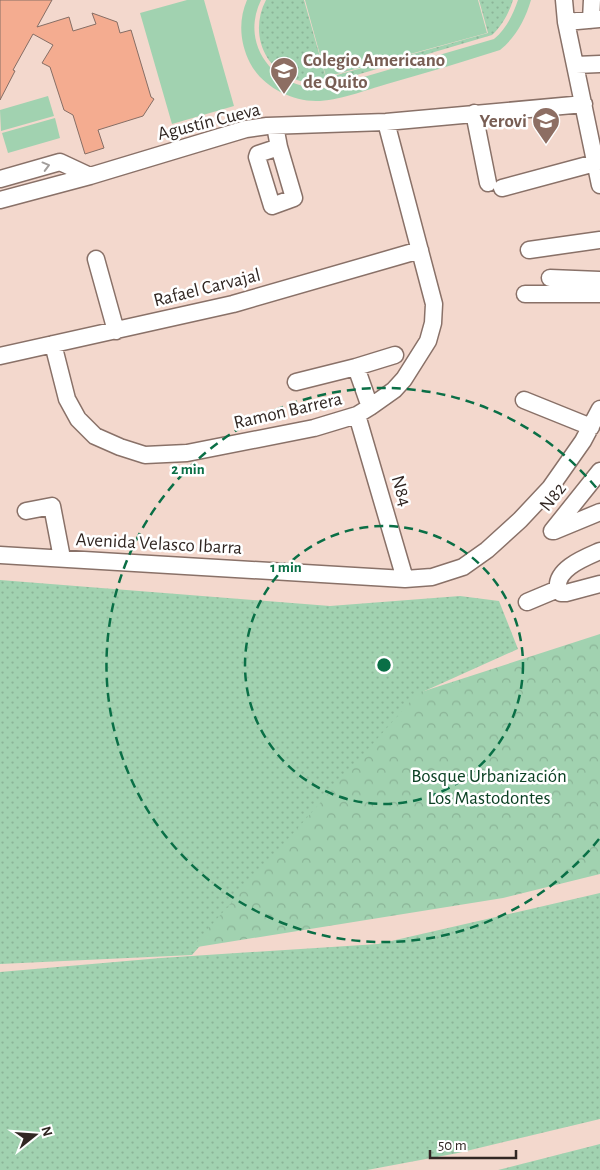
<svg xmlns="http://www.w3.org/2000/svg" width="600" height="1170" viewBox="0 0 600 1170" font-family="'Alegreya Sans',sans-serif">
	<defs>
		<pattern id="grass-dots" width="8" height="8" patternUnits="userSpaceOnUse" patternTransform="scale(1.25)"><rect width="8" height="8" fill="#a1d2b0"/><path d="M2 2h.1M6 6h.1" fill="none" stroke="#8bb497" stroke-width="1.8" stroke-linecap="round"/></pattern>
		<pattern id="forest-crowns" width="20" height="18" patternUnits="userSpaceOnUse" patternTransform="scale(1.25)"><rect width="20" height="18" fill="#a1d2b0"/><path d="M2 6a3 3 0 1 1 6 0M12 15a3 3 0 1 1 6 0" fill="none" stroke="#8bb497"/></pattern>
	</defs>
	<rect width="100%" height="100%" fill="#f3d8cd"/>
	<path fill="url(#grass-dots)" d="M266,0H304L326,78L488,33L479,0H513C509,13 502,26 492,35L326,84C314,83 303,83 292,78C260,65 251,28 266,0Z
		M0,580L330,606L460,596L499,601L518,649L418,694L192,955L0,964Z
		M600,893V1119L458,1153L367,1170H0V972L161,958L378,944Z
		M600,1144V1170H498Z"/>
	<path fill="url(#forest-crowns)" d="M600,634V874L503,898L191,948L418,693Z"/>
	<path fill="#a1d2b0" d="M187,0H204L234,106L172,124L140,13Z
		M247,0H261C242,39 266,79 307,87C313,89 320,88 326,88L494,39C506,29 513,15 518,0H531C525,20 516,37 500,50C463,62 425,73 387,84C366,90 338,101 316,101C290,101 262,86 250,63C240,43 238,21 247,0Z
		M305,0H478L487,33L326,77Z
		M48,96L54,116L1,131L0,110Z
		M55,118L60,138L8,153L2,133Z"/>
	<path fill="#f4ac90" stroke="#866e65" d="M0,0H52L37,27L69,17L73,31L96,24L92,13L117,22L120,33L131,30L151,97L154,99L143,116L98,130L104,148L85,154L73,115L64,110L50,67L42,63L53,45L33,34L13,70L15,71L0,100Z"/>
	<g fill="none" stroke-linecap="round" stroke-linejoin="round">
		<defs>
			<path id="minor" d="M564,0L566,22L600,185
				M591,20L592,0
				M566,22L600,19
				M576,65L600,64
				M474,113L488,183
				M275,126L279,147L294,198L272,206L257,157L258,154L279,147
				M0,179L60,162L90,176
				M502,188L595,163
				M0,200L90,176L246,129L267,126L386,122L584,104
				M529,250L600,240
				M96,259L116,331
				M550,278L600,280
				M525,294H600
				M53,344L67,399L78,419L95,436L120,447L145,455L187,453L314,428L357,415L370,407L394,390L404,379L428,341L433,323L434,304L386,122
				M0,356L233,304L420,250
				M356,367L395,355
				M296,382L356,367L370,407
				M524,400L591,427
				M357,415L405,579
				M26,511L52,506L62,558
				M552,531L600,471
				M554,531L600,512
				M0,555L405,579L432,577L463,567L487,550L520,520L550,488L583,441L600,409
				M558,589C555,569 584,558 600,551
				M558,589L561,593H566L600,584
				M527,602L558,589"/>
		</defs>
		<use href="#minor" stroke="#897168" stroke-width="19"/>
		<use href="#minor" stroke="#fff" stroke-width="16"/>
	</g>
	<defs><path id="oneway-chevron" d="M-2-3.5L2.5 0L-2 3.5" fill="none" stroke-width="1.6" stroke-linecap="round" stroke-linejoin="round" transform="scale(1.25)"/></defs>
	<use stroke="#a29e9c" href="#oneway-chevron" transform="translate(46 166) rotate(-15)"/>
	<g fill="none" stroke="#0a6f46" stroke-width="2.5" stroke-dasharray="9 6">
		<circle cx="384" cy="665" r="139"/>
		<path d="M599 839A277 277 0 1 1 599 491"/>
	</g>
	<defs>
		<symbol id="school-pin" viewBox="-11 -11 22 30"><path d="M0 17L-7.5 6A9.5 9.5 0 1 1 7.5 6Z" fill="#8d6e63" stroke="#fff"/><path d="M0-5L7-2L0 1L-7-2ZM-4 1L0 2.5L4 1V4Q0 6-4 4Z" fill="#fff"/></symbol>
		<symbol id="university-pin" viewBox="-11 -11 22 30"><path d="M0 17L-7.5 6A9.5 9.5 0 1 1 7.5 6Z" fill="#8d6e63" stroke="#fff"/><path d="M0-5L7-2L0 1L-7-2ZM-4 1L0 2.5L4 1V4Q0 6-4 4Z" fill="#fff"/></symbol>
	</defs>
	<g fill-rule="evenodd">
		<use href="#school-pin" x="268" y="55" width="32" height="43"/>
		<use href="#university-pin" x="530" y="105" width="32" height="43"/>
	</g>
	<g text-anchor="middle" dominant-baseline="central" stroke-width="5" stroke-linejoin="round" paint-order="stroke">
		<g font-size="19" font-weight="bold" fill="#785e54" stroke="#fff" text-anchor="start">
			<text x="303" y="60">Colegio Americano<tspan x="303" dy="22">de Quito</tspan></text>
			<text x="527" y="121" text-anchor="end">Yerovi</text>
		</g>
		<g font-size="19" fill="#312723" stroke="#fff">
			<text transform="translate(209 122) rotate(-14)">Agustín Cueva</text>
			<text transform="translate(207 288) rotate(-14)">Rafael Carvajal</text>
			<text transform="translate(288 411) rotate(-13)">Ramon Barrera</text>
			<text transform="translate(401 491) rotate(74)">N84</text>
			<text transform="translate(553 497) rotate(-52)">N82</text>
			<text transform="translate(159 544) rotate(3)">Avenida Velasco Ibarra</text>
		</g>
		<g font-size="19" fill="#0c4124" stroke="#fff">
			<text x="489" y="776">Bosque Urbanización<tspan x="489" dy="22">Los Mastodontes</tspan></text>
		</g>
	</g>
	<circle cx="384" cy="665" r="8" fill="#0a6f46" stroke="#fff" stroke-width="2.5"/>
	<g font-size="15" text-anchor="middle" font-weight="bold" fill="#0a6f46" stroke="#fff" stroke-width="5" stroke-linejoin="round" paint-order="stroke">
		<text x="188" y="474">2 min</text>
		<text x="286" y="572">1 min</text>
	</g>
	<g transform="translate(35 1135) rotate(73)" stroke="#ffffff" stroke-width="4" paint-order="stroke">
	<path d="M0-4L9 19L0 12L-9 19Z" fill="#312723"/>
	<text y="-8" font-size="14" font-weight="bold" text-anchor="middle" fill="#312723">N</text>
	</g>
	<path d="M430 1150v8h86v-8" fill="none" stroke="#312723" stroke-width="2.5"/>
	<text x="438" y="1150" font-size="15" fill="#312723" stroke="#ffffff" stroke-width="4" paint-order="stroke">50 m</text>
</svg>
